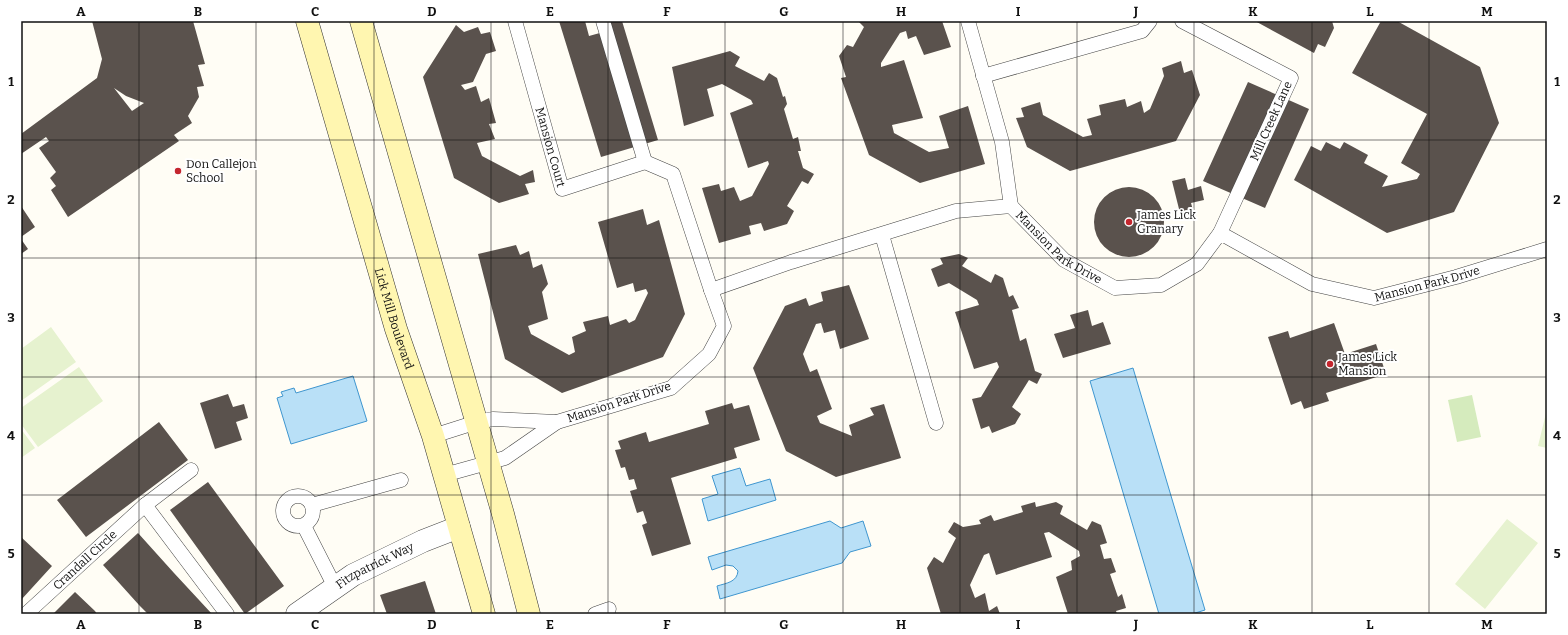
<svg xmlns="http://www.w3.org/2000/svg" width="1568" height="635" viewBox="0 0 1568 635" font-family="Bitter,serif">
	<rect width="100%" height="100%" fill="#fffdf5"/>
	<path fill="#d5ebbd" d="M1472,395L1481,437L1457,442L1448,400Z"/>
	<path fill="#e6f2cf" d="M51,327L76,362L21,401V349Z
		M79,367L103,401L38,447L21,424V408Z
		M1547,409V448L1538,446Z
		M21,429L35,448L21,458Z
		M1507,519L1538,543L1485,609L1455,584Z"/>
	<path fill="#b9e0f7" stroke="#3f96cf" d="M1133,368L1205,610L1192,614H1159L1090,381Z
		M353,376L367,421L291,444L277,398L283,396L281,392L294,388L296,393Z
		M740,468L746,486L770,479L776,500L708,521L702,499L718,494L712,476Z
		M830,521L841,528L863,521L871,546L850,552L842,563L720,599L717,586C727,583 737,582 738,571L733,566L726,565L712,570L708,557Z"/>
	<path fill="#5a524d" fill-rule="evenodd" d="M92,21H193L205,64L198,65L204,86L197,87L199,97L188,116L192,123L174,135L179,141L68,217L51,190L56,186L50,178L56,172L39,148L49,141L46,137L21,154V134L97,78L102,59ZM114,88L126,96L144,103L132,111Z
		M559,21H585L589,36L607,31L603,21H622L658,140L601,157Z
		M858,21H942L951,47L924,55L916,36L908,39L906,31L900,33L881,63V67L904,60L923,118L892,125L894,133L929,152L949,148L939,116L968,106L985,164L920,183L869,155L841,78L846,77L839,56L847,45L853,47L864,27Z
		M1255,21H1332L1334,28L1325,47L1318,44L1314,53Z
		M1381,21H1397L1480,67L1499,123L1454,212L1387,233L1294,180L1311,146L1321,151L1326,142L1340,149L1344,142L1368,155L1364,163L1388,176L1382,187L1417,179L1420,174L1401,163L1427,114L1352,73Z
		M456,25L464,32L478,27L481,34L490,32L496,51L486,54L473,82L461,85L465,90L476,86L481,102L489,98L496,123L489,124L495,139L477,143L482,156L520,176L533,170L535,182L525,184L529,194L499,203L454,178L423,77Z
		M730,51L740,57L735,66L764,81L769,73L777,78L783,97L785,96L787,104L784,109L793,139L798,137L801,151H798L803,168L814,174L808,184L802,181L787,206L794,211L787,224L764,231L761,223L749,226L751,234L719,243L702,188L719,184L721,191L734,187L740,201L752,196L769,164L768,161L748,168L730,113L753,104L751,100L722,84L707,89L714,116L684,126L672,67Z
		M1181,61L1184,73L1192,70L1200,95L1176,141L1070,171L1027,147L1016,118L1024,117L1021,108L1040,102L1043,115L1083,137L1092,135L1087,119L1101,115L1099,105L1125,99L1127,107L1141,101L1144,113L1150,109L1164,76L1162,68Z
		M1248,82L1309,109L1265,208L1203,181Z
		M1185,178L1188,190L1201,186L1204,200L1191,203L1194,214L1181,217L1172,181Z
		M1094 222a35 35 0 1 1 70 0a35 35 0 1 1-70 0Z
		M21,206L35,227L21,237Z
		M643,209L647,225L659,220L685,314L663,357L562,393L505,359L478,254L516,245L520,255L529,251L533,268L542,264L548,284L542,292L548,319L528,326L531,334L569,355L575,352L572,337L586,331L583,322L608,316L610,325L626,319L629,323L635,320L648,293L646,289L635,292L633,283L617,288L598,222Z
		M21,239L28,249L21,254Z
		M959,254L968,258L962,266L991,283L995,274L1003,278L1009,297L1013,295L1019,308L1012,310L1020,341L1026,338L1035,371L1042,374L1037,384L1029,380L1012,407L1021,414L1015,424L992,433L989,426L981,429L972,399L981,397L999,367L997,362L974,369L955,312L979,305L977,300L949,283L938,287L931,269L943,264L940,258Z
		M849,285L869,339L840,349L835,330L824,333L821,323L816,324L803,354L810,372L817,369L832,409L817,416L820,423L852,436L849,425L874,415L870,408L884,404L901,458L836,477L786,451L753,368L785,306L806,298L809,306L823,301L821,292Z
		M1088,310L1092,326L1103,322L1111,344L1063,358L1054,334L1075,328L1070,315Z
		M1334,323L1345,354L1376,344L1386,374L1326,393L1329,401L1304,409L1301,401L1291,405L1268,337L1288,331L1290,338Z
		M228,394L233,407L244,404L248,418L236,422L242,440L215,449L200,403Z
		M732,403L734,409L749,405L760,440L734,448L737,458L671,478L691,544L652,556L642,525L647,523L643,511L637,513L630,491L637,489L634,479L629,480L625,467L621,468L615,450L621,449L618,441L646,432L649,442L709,424L705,411Z
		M159,422L188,460L86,537L57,500Z
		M208,482L284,586L245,614L170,510Z
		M1035,502L1036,507L1056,502L1063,506L1060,514L1087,530L1092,521L1101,525L1107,543L1100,545L1104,559L1111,558L1116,572L1110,574L1118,597L1122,594L1126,608L1116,611L1117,614H1068L1056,577L1072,570L1071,561L1080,556L1079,551L1049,532L1044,533L1052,557L996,575L989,553L984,555L970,585L975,598L985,593L989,611L997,606L1000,614H941L927,568L934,557L943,563L956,538L948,532L954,522L963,527L981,524L979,520L991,515L994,521L1023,512L1021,506Z
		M138,533L174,573L212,614H148L139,605L103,565Z
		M21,537L52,566L21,600Z
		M425,581L436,614H387L380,595Z
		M75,592L95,611L97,614H53Z"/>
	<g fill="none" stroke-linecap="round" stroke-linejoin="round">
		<defs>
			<g id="service">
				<path id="s1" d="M515,21L562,189L645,162L673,174L711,290"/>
				<path d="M603,21L645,162"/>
				<path d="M968,21L1002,142L1011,206"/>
				<path d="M1182,21L1291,78L1220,233"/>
				<path d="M983,76L1142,31L1150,21"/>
				<path d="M882,235L936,423"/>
				<path id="s2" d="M433,436L477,422L493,419L557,422L671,388L709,354L724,326L711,290L791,262L956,211L1011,206L1064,260L1115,288L1161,285L1197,264L1220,233L1312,284L1374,298L1456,277L1547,249"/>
				<path d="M444,475L505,458L557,422"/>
				<circle cx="298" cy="511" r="15"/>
				<path d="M145,505L227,614"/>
				<path d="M312,505L401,480"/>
				<path d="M304,526L335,587"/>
				<path id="s3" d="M26,614L145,505L191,470"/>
				<path d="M595,614L609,609"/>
			</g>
			<g id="minor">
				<path id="s4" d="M297,614L353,575L423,541L459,527"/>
			</g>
			<g id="secondary">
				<path id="s5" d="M307,21L396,329L433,436L484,614"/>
				<path d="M361,21L503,514L529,614"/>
			</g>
		</defs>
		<use href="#service" stroke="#444" stroke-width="15"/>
		<use href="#minor" stroke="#444" stroke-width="23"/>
		<use href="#secondary" stroke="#333" stroke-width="23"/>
		<use href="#service" stroke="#fff" stroke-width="14"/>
		<use href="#minor" stroke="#fff" stroke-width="22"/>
		<use href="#secondary" stroke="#fff6b0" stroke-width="22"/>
	</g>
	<path fill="none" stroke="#111" stroke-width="1" stroke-opacity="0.55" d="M139,21V614M256,21V614M374,21V614M491,21V614M608,21V614M725,21V614M843,21V614M960,21V614M1077,21V614M1194,21V614M1312,21V614M1429,21V614M21,140H1547M21,258H1547M21,377H1547M21,495H1547"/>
	<g fill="#c4262e" stroke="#fff" stroke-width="1.5">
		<circle cx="178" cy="171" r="4"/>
		<circle cx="1129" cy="222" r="4"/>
		<circle cx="1330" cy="364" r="4"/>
	</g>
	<g text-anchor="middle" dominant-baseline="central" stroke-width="4" stroke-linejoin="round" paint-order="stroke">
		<g font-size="12" fill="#111" stroke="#fff">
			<text transform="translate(1271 121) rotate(-66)">Mill Creek Lane</text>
			<text stroke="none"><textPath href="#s1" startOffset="131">Mansion Court</textPath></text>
			<text stroke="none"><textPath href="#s2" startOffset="743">Mansion Park Drive</textPath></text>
			<text stroke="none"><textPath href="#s2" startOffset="1163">Mansion Park Drive</textPath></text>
			<text stroke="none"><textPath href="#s5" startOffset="310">Lick Mill Boulevard</textPath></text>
			<text transform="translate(619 402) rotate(-18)">Mansion Park Drive</text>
			<text stroke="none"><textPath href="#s3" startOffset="80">Crandall Circle</textPath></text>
			<text stroke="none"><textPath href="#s4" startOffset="92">Fitzpatrick Way</textPath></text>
		</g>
		<g font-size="12" fill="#111" stroke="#fff" text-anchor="start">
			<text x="186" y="164">Don Callejon<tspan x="186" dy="14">School</tspan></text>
			<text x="1137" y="215">James Lick<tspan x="1137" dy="14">Granary</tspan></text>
			<text x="1338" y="357">James Lick<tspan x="1338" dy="14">Mansion</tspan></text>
		</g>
	</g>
	<rect width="1568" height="635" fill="none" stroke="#ffffff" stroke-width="44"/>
	<rect x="22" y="22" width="1524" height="591" fill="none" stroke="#111" stroke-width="1.5"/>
	<g font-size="13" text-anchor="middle" font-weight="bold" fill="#111">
		<text x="81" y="16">A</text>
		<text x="198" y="16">B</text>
		<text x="315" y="16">C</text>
		<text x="432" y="16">D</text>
		<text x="550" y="16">E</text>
		<text x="667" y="16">F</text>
		<text x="784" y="16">G</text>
		<text x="901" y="16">H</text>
		<text x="1018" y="16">I</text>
		<text x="1136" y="16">J</text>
		<text x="1253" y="16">K</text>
		<text x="1370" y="16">L</text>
		<text x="1487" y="16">M</text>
		<text x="11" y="86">1</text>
		<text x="1557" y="86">1</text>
		<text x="11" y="204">2</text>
		<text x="1557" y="204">2</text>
		<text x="11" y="322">3</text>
		<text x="1557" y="322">3</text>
		<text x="11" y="440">4</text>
		<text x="1557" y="440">4</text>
		<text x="11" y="558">5</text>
		<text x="1557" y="558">5</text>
		<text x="81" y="629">A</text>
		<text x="198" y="629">B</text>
		<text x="315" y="629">C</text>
		<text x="432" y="629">D</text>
		<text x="550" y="629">E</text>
		<text x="667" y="629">F</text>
		<text x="784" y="629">G</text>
		<text x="901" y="629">H</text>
		<text x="1018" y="629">I</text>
		<text x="1136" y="629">J</text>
		<text x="1253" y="629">K</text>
		<text x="1370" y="629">L</text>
		<text x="1487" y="629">M</text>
	</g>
</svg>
